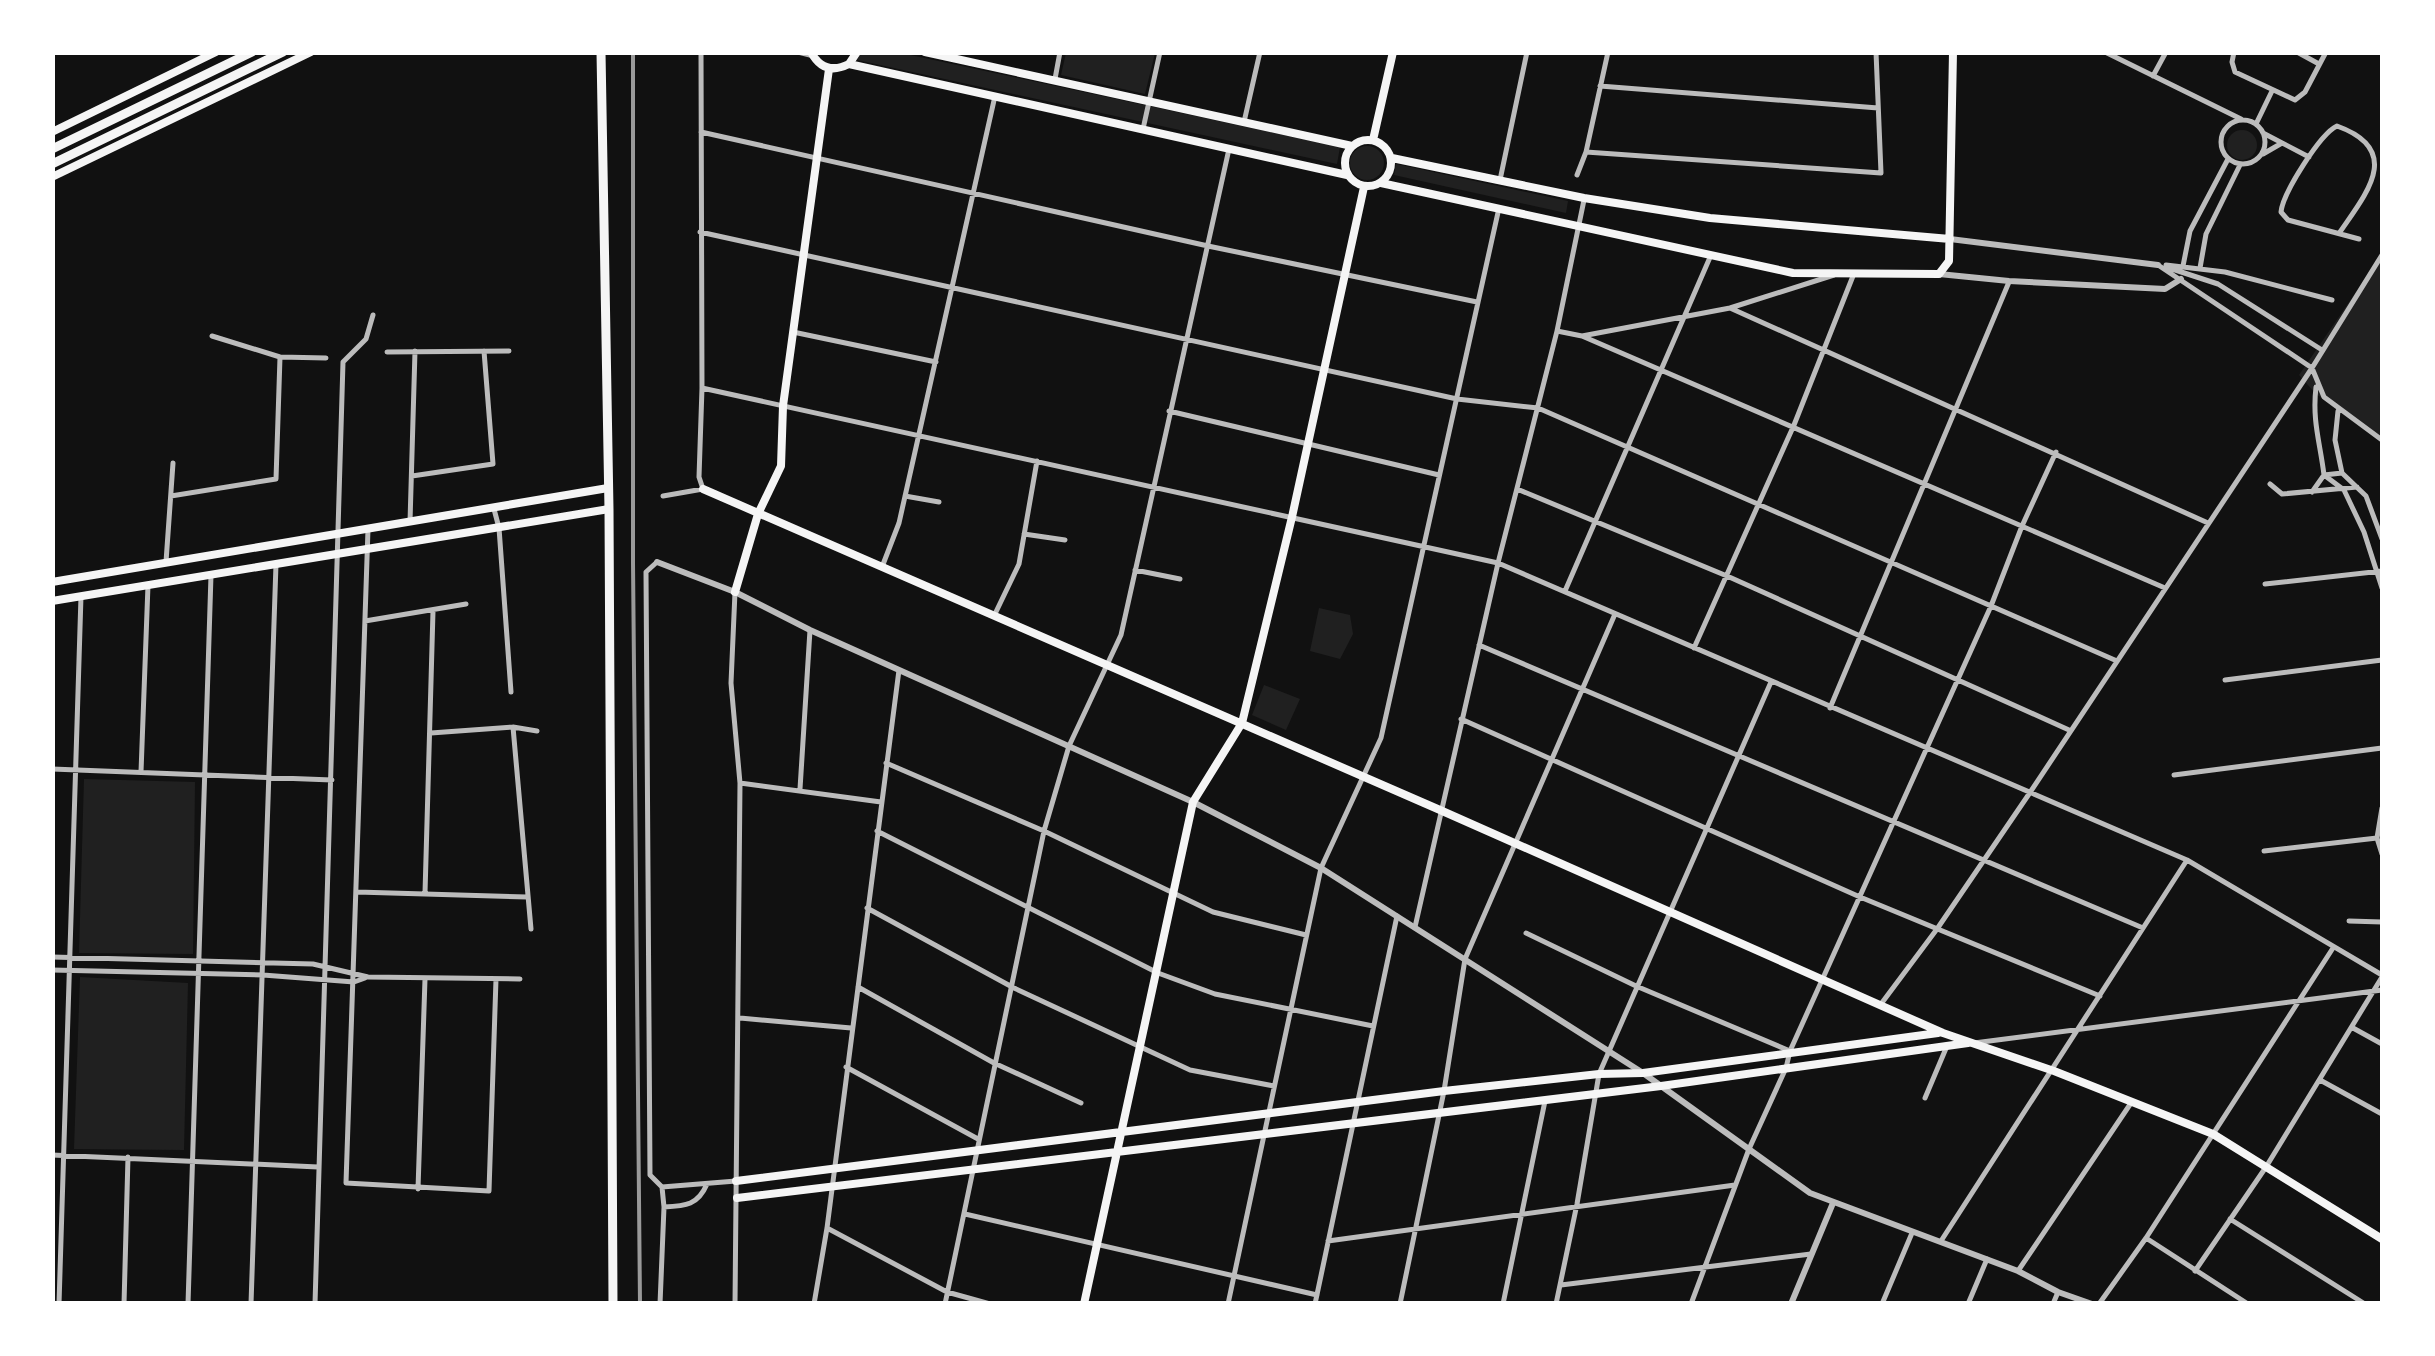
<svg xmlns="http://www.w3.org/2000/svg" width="2435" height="1356" viewBox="0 0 2435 1356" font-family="'Golos Text',sans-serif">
	<rect width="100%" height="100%" fill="#111"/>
	<path fill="#202020" d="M861,53H901L1340,147L1337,164L857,60Z
		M1066,53H1155L1145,94L1061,75Z
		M2227 145a15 15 0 1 1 30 0a15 15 0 1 1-30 0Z
		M1350 163a17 17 0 1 1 34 0a17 17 0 1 1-34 0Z
		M1396,164L1568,201L1566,213L1394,175Z
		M2382,254V440L2316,394L2299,375Z
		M1319,608L1350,615L1353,634L1340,659L1310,651Z
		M1264,685L1300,699L1286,730L1252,715Z
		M84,779L195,782L193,954L79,953Z
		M80,977L188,983L184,1150L74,1149Z"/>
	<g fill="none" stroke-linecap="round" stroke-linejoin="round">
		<path stroke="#bcbcbc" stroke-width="5" d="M2105,52L2241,119
			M2234,52L2232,62L2235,72L2295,100L2305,92L2326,52
			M2297,52L2319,64
			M2153,76L2166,52
			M1055,79L1060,52
			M1600,86L1878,108
			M2221 142a22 22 0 1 1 44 0a22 22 0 1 1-44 0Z
			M1244,122L1260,52
			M2256,124L2272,91
			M1143,129L1160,52
			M701,132L1208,246L1477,302
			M2263,133L2309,157
			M1586,152L1881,173L1876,52
			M2263,154L2282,143
			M1577,175L1586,152L1608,52
			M1500,180L1527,52
			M700,232L1457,399L1538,408L2117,661
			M2340,232C2366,194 2404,150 2337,126C2320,134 2283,193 2281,212L2288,220L2359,239
			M2158,265L2312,368L2324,397L2382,440
			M2166,265L2225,272L2332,300
			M2183,266L2190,231L2228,159
			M2166,267L2218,284L2322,350
			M2200,268L2206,234L2240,165
			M1730,308L2208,523
			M1557,331L1582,336L1730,308L1834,275
			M793,332L936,362
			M212,336L280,357L326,358
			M1582,336L2165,588
			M387,352L509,351
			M2316,387C2312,421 2320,442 2324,475L2344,490L2364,532L2382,588
			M702,388L1498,563L2187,860L2382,975
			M1169,411L1439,475
			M2338,411L2335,440L2342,473L2366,496L2382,539
			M412,476L493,464L484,351
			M2270,484L2282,494L2357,487
			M1517,489L1727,576L2069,730
			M2312,492L2324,475L2342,473
			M171,496L276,479L280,357
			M663,496L703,489L699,477L702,388L701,52
			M905,496L939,502
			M494,509L499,528L511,692
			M410,522L415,351
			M368,529L346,1183L489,1191L496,979
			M1024,534L1065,540
			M166,562L173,463
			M657,562L646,572L650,1175L662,1187L664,1207L660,1304
			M882,567L899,523L995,96
			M1135,570L1180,579
			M2265,584L2382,571
			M1565,591L1711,255
			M994,616L1019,564L1037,461
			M365,621L466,604
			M1479,645L2143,928
			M1694,648L1794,425L1853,276
			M2225,680L2382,660
			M1830,708L2009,282
			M1461,719L1860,897L2100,996
			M513,727L531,929
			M431,733L513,727L537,731
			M886,763L1044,831L1213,912L1306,935
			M52,769L332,780
			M141,772L148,585
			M2174,775L2382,748
			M740,783L881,802
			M800,789L810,630
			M2382,808L2377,838L2382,854
			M877,831L1158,973L1215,994L1373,1026
			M2264,851L2377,838
			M357,892L527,897
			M425,893L433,611
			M867,908L1014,988L1190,1070L1274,1086
			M2349,921L2382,922
			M1415,927L1498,563L1557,331L1584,200
			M1526,933L1636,986L1790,1051
			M52,957L313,964L368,977L520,979
			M52,970L263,975L354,982L365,978
			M858,987L994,1063L1081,1103
			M1881,1004L1937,929L2029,794L2312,368L2382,255
			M740,1018L851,1028
			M2353,1028L2382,1044
			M1974,1043L2382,990
			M846,1067L978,1139
			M2320,1080L2382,1114
			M1925,1098L1947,1046
			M52,1155L318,1167
			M662,1187L736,1181
			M418,1189L425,979
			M664,1207C686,1206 698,1205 707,1184
			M965,1214L1317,1295
			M2230,1219L2365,1304
			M827,1228L947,1292L990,1304
			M2146,1238L2248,1304
			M1328,1241L1735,1185
			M1941,1241L2187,860
			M2018,1271L2131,1103
			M2195,1271L2266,1167L2382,977
			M1561,1285L1811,1254
			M59,1304L81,596
			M124,1304L128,1157
			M188,1304L211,575
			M251,1304L276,564
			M315,1304L343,362L366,339L373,315
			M735,1304L740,783L731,683L735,592
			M814,1304L827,1228L899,670
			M945,1304L1044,831L1069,746L1121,635L1229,149
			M1228,1304L1321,868L1381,738L1499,208
			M1315,1304L1397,916
			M1400,1304L1444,1091L1465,959L1615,614
			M1503,1304L1545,1101
			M1556,1304L1577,1204L1599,1074L1771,682
			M1691,1304L1749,1149L1786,1068L1790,1051L1991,606L2022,526L2056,452
			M1882,1304L1912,1233
			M1968,1304L1987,1259
			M2053,1304L2058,1292
			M2099,1304L2146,1238L2333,948"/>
		<path stroke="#bcbcbc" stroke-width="6" d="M800,52L812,55
			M1950,239L2158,265
			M1939,274L2009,281L2165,289L2181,279
			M657,562L735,592L810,630L1193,802L1321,868L1643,1073L1810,1193L2018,1271L2058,1292L2092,1304
			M1791,1304L1833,1203"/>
		<path stroke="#f5f5f5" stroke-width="8" d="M811,52C820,69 833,72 849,64L857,52
			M925,52L1352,146
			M849,64L1347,175
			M52,132L216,52
			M1345 163a23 23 0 1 1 46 0a23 23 0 1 1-46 0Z
			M1373,140L1393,52
			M1392,158L1584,198L1710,218L1950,239
			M52,177L311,52
			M1381,183L1793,273L1939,274L1949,261L1953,52
			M703,489L1440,810L1943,1033L2054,1071L2213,1134L2382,1239
			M52,582L608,488
			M735,592L758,514L781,466L783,406L829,69
			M52,601L609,509
			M736,1181L1444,1091L1599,1074L1643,1073L1938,1033
			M737,1198L1661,1086L1968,1043
			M1084,1304L1193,802L1242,723L1292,517L1364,187"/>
		<path stroke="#f5f5f5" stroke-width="9" d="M601,52L609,509L613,1304
			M52,149L252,52
			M52,164L283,52"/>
		<path stroke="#9a9a9a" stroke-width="4" d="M633,52V563L640,1304"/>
	</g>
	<rect width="2435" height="1356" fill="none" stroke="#ffffff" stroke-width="110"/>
</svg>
